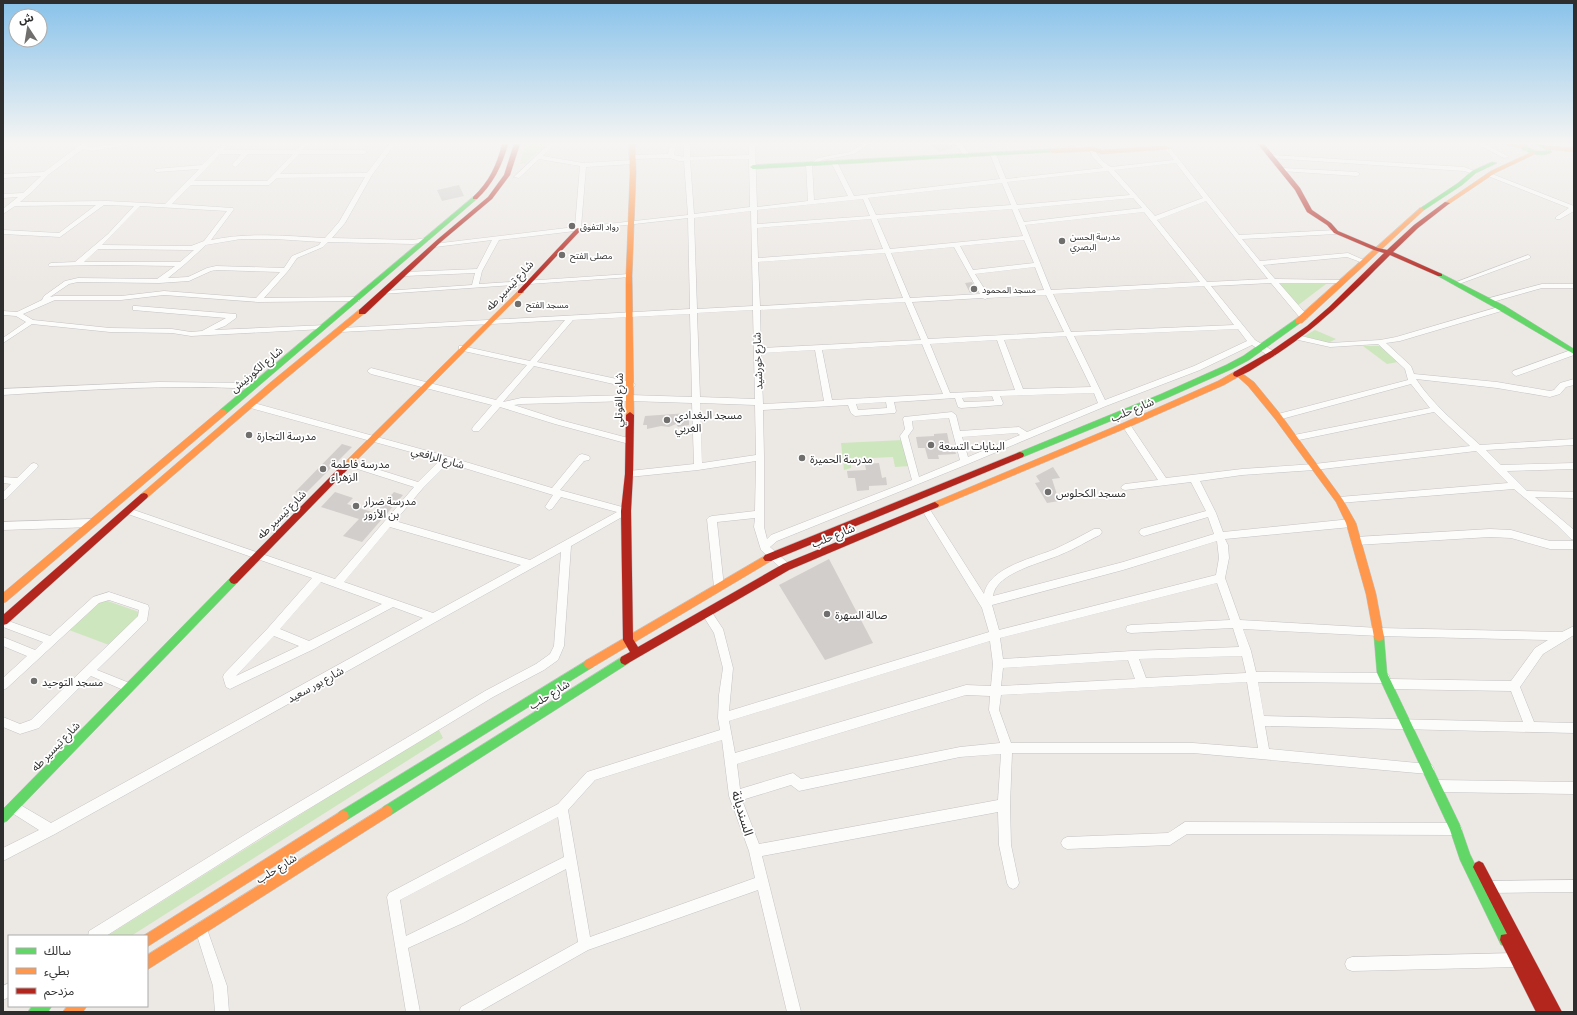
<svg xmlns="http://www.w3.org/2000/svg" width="1577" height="1015" viewBox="0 0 1577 1015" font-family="Manrope,'Noto Sans Arabic',sans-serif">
	<rect width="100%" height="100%" fill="#ece8e4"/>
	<path fill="#cee6be" d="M525,144H547L525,163L520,164Z
		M1279,284H1326L1297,306Z
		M1315,330L1336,339L1328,343L1304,336Z
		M1363,346H1380L1398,362L1387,364Z
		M903,440L910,466L895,467L893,457L851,459V468L844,470L841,443Z
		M102,599L142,613L109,645L69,630Z
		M438,728L443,738L131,936H107Z"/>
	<path fill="#d1cecb" d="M929,144H955L956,147L939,152Z
		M459,185L464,196L442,201L437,190Z
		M972,282L978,293H970L965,283Z
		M689,413V425L678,427L676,424L669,427L661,426L647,429V425H643L645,416Z
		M947,433L950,447H954L956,454L938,455L939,459H928L925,448H918L916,437L934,436V434Z
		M342,444L352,447L304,495L295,492Z
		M879,463L882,478L886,477L887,485L869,486V490L857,491L855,478H848L847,471L866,470L865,464Z
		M1053,467L1060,478L1052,479L1059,501L1047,503L1035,483L1040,482L1036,476Z
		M335,492L353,498L347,504L375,513L394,492L403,495L362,542L343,536L359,519L321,507Z
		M829,559L873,643L825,660L779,585Z"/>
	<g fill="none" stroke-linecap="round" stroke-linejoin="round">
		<defs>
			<path id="street" d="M81,144H88L86,146L92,147L115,144H132L92,151L83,149L48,175L33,191L20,202L107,201L165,204L199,169L157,172L155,171V169L202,165L223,144H229L223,150H296L302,144H308L302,150H364L367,152L364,154H299L280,174L367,173L389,144H395L372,175L345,223L332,238L413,240L426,238L429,240L426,242L413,244L328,242L323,247L297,258L288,271L264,298L359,297V301H356L258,302L164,295L121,300H55L23,314L33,320L110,328L172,329L191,332L202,331L226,318L133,310V306H136L236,314V318L225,326L214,330L326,325L327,327L323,329L191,336L172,333L110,332L32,324L3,343V338L26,322L16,316L3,315V311L17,312L42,300L44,296L65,281L78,278L157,279L175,266L105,265L49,266L48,265L51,263L75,262L108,234L134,206L104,205L60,237L3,234V230L59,233L96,205L15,206L3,214V209L18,197L3,198V194L23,193L41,176L3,178V174L44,172ZM220,154H241L232,165L235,167L237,166L248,154H293L267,181H194ZM365,177L339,222L325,238C287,236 249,232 211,240L234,209L233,208L172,204L191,185H269L277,178ZM140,206L227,211L204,241L191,246L102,245ZM241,239H275L321,242L319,245L292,256L284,268L216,266L207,268L188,277L168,278L184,265L206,245ZM98,249L192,250H194L180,262H84ZM216,270L280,272L256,298L164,291L121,296H55L50,297L69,284L78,282L159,283L189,281L211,271Z
				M549,144H555L543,156L583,163L633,160L636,162L633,164L586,167L581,227L688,215L684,161H679L670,158L632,159L629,157L632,155L668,154L670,144H676L674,155L684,157V144H690V157L749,155V144H755L757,207L808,201L806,164L809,162L812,164L814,200L848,196L831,162L834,160L837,162L854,196L1000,179L990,154L993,152L996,154L1006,179L1103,168L1092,156L1089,149L1092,147L1094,148C1098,156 1102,162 1111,167L1174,160L1162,145L1167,144L1239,235L1336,230L1339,232L1336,234L1242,239L1260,261L1348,253L1366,261L1363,263L1347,257L1263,265L1275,279L1344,280L1345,281L1342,283H1279L1307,315V319H1301L1271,283L1211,286L1255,340L1275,352V356H1269L1252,345L1200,370L1106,406L968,464L777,541L770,547L789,564L791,567L789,570H783L761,550L754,527L755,518L717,522L724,587L722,590L719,591L716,590L714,587L707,519L709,517L712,516L755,511L756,461L698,470L629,477L625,474L629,471L694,464L692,403L630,401L521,404L514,405L560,420L632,439L633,441L632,443L629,444L555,424L500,407L479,431H473L472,429L473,427L492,405L371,374L367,371L371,368L496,400L527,365L459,350V346H462L530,361L565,320L341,332L337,330L341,328L690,309L688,218L581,230L578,232L575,231L499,240L482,271L479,284L629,274L632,276L631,277L382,294V292L384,291L472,285L475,273L405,276L402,274L405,272L477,269L492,240L435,247L432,245L433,244L575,227L580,166L539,159L519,178L514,177ZM749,159L750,207L694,214L690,160ZM1176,163L1203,198L1155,216L1114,170ZM1108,171L1130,195L1017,205L1007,182ZM1002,183L1011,205L876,215L868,198ZM1133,198L1142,208L1024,222L1018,209ZM863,199L870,216L757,224V210ZM1206,201L1268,279L1207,282L1157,220ZM1012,209L1023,236L890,249L877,219ZM751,211L753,306L697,309L694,218ZM1144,212L1200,282L1051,290L1025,225ZM871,219L883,249L758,258L757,228ZM1024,240L1034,263L973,270L960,246ZM954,247L980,294L910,298L891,253ZM885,253L903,298L760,306L758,262ZM1035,267L1044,290L987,293L975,274ZM1204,286L1234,325L1071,332L1053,294ZM1046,295L1064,332L928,339L912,302L982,298L985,299L988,298ZM905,302L921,340L761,348L760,310ZM753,310L755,399L700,397L697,313ZM690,314L692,397L630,395L521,398L503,402L534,366L631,388L634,387L635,385L634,383L631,382L537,362L573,320ZM1238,329L1247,341L1194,366L1105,400L1074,336ZM1066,336L1091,387L1023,389L1004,340ZM997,340L1015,390L950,393L930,344ZM922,344L943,394L832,400L822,350ZM815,350L824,401L763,404L761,353ZM1094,393L1098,403L1027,432L1019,427L960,431L956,415L952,412L904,417L903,419L905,429L900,436L912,480L771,535L767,539L764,527V457L763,410L848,405L851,413L855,416L895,413L896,411L894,402L955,398L958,407L961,408L1002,405L1003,403L1000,396ZM992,396L994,401L964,402L962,398ZM886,402L887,408L858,410L856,404ZM700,403L755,405L756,455L702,463ZM949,418L960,460L919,477L908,436L913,429L912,421ZM1017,433L1020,435L968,457L962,437Z
				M862,144H869L854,154L822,160L815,165L812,163L818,158L850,152Z
				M956,144H962L970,156L969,157H965Z
				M1069,144H1077L1087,149L1082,150Z
				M1477,144H1485L1509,157L1504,158Z
				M1272,155L1464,167L1477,172L1474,174L1464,171L1270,158L1269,157Z
				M1283,168L1357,172L1360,174L1357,176L1281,171V169Z
				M1488,174H1492L1574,206V211L1560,219H1556V217L1569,208L1488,176Z
				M1528,255L1530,256V258L1459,284H1455L1454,283Z
				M1542,284H1574V288H1542L1489,303L1485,301L1486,299Z
				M1502,306L1506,308L1505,310L1400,341L1386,343L1411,366L1414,374L1497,382L1550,391L1554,390L1560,383L1574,379V385L1566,387L1560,394L1550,397L1497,388L1416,379C1433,405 1457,424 1480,445L1574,439V445L1486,450L1501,465L1574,463V469L1507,471L1527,491L1574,492V498L1535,497L1574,530V540L1571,539L1557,525L1514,489L1339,503L1335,500L1339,497L1508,483L1476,451L1314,470L1242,475L1200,481L1216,513L1223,532L1351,519L1354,521L1356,523L1354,525L1351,527L1225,539L1228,545L1229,558L1225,578L1240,620L1379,628L1562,632L1574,626V635L1543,654L1520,687L1534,722L1574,723V733L1265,726L1269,749L1428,764L1432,765L1434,769L1432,773L1428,774L1193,753H1012L1010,805L1011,845L1019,883L1017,887L1013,889L1009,887L1007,883L999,845L998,812L762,856L801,1012H787L758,890L588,950L479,1012H459L461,1007L578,942L566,869L463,923L408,948L420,1012H406L387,897L389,893L558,804L587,772L720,730L718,718L719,695L723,668L714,633L702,614L703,611L707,610L711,611L723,629L733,668L729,711L989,632L982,608L923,512L921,510L923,508H929L984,594C989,567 1034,558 1055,549C1068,543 1081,536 1094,529H1100L1102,532L1100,535C1087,541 1075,549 1062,554C1043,563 996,572 993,596L1123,562L1214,534L1208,517L1144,536L1141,535L1139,532L1141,529L1206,511L1191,482L1125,490L1122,489L1121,487L1125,484L1158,480L1123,427L1122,425L1123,423H1129L1166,478L1242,469L1314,464L1470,446L1434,412L1294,441L1290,438L1294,435L1430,408L1411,384L1278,420L1274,417L1278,414L1408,380L1405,369L1378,344L1330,347L1294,339V335H1297L1330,343L1380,340L1396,337ZM1217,541L1219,558L1216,575L999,630L992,605L1123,570ZM1217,583L1230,620L1131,625L1127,626L1126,629L1127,632L1131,633L1233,628L1239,647L1132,651L1003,659L1000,638ZM1243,629L1379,636L1548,640L1535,648L1511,681L1390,679L1389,675L1385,673L1256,672L1251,651ZM990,641L993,664L991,686L966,685L735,753L729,721ZM1242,656L1246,673L1146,678L1139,659ZM1128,660L1135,679L1001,686L1003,668ZM1247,682L1258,748L1193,743H1011L999,710L1001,695ZM1258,682L1383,683L1384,687L1388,689L1511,691L1523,722L1264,716ZM966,695L990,696L989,710L1000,743L960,747L801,779L793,773L740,789L737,764ZM722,740L729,796L749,851L755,878L590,937L568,810L595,780ZM1001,754L998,800L759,844L742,800L791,785L799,791L960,757ZM558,817L564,857L453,913L406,936L400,900Z
				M1571,350H1574V355L1519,375L1516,376L1512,373L1513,371Z
				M159,382L253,383L257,386L253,389C169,384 86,390 3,395V389Z
				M250,402L446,456L552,488L579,455L582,454L589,456L590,458L589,460L584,461L560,490L626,508L629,509L631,511L629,513L571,546L564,646L558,660L544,670L493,697L267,834L106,936H88L89,931L259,826L485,691L536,664L550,654L554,646L561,552L55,834L3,861V848L39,830L9,811L7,807L9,803L13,801L17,803L51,823L423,618L393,607L314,649L234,687L230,689L226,687L223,677L224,674L268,628L312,578L125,513L123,511L125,509H131L335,579L414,487L345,465L344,463L345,461L348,460L418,482L440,460L247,407L246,405ZM448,463L553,495L545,507L549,510L552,509L561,497L617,512L530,560L395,521L423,488ZM390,527L521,565L433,613L344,582ZM321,582L382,604L309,641L280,629ZM274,636L299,646L236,676Z
				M34,463L37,464L38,466L37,468L6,499L3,500V492L11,484L3,483V477L17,478L31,464Z
				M92,519L95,521L97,523L95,525L92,527L3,530V522Z
				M1490,529L1511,530L1550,541H1574V549H1550L1511,538L1490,537L1356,545L1353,544L1351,541L1353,538L1356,537Z
				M109,592L148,605L149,608L147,621L97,670L132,684L133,687L132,690L128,692L91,676L39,728L20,734L3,727V717L20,724L31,720L138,616L139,610L109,600L99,603L7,688L3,690V678L27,656L3,646V637L35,650L43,642L3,627V619L50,636L93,597Z
				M1436,780L1574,782V794L1436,792L1432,790L1430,786L1432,782Z
				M1185,822L1456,823L1460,825L1462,829L1460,833L1456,835L1187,834L1170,845L1067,849L1063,847L1061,843L1063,839L1067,837L1168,833Z
				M1574,880V892L1490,893L1486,891L1484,887L1486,883L1490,881Z
				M201,923L206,924L207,929L227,986L229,1012H215L213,986L195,929L196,924Z
				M1517,953L1522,955L1524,960L1522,965L1517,967L1352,971L1347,969L1345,964L1347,959L1352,957Z
				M9,983V997L3,1000V986Z"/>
			<path id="fast" d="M1521,144H1527V147L1536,151H1546L1545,149L1535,144C1543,144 1548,145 1552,152C1543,158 1531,154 1522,149Z
				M1052,149L1055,151L1054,152L753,169L750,167L753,165Z
				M1492,162L1497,163L1476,173L1462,185L1424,210L1419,209L1458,183L1472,171Z
				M473,197L478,198L226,414H220L219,412L220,410Z
				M1440,273L1505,306L1574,349V354L1499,310L1438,276L1437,275Z
				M1296,319H1299L1303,321L1249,360L1232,369L1167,398L1023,457H1017L1016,455L1017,453L1161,394L1226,365L1243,356Z
				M234,576L237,577L239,580L237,583L7,821L3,823V809L231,577Z
				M1379,633L1383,634L1384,637L1387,673L1460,825L1470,854L1512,940L1511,945L1506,946L1501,945L1460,860L1450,830L1377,673L1374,637L1375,634Z
				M625,655L629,657L630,660L629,663L391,815L387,817L383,815L381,811L383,807Z
				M589,659L593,661L594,664L593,667L347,820L343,822L339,820L337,816L339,812Z
				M32,1006H52L48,1012H28Z"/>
			<path id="slow" d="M629,144H635L636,173L632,276L634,415L630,418L626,415V276L630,173Z
				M1502,144H1522L1526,146L1523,148Z
				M1167,146L1170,148L1169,149L1102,154L1092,151L1052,153L1049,151L1052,149L1092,147L1102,150Z
				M1547,146L1574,148V152L1545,149L1544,148Z
				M1532,152L1537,153L1495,173L1449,204L1444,203L1491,171Z
				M1420,208L1425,209L1302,323H1296V319Z
				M520,290L524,292L522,293L349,468H343L342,466L343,464L518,291Z
				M359,310H365L366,312L277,386L147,498H141L140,496L141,494L271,382Z
				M1239,371L1254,382L1281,415L1343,500L1356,523L1376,594L1384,637L1383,640L1379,641L1375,640L1374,637L1366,594L1346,523L1336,502L1275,419L1248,386L1238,377L1224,385L1129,427L938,507L935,508L931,505L932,503L1123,423L1218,381L1234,372Z
				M223,409L227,412L226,414L6,602L3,603V593L220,410Z
				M768,554L771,555L773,558L771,561L593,667L589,669L585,667L584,664L585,661Z
				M387,805L391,807L393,811L391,815L147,970V955Z
				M343,810L347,812L349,816L347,820L147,947V936H143Z
				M67,1006H87L83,1012H63Z"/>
			<path id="jam" d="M502,144H508C502,166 493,184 477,199H473V197C489,182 497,165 502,144Z
				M514,144H520L510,175L492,199L442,241L365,314H359V310L438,239L488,197L504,175Z
				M1258,144H1264L1300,188L1312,210L1331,223L1338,231L1378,248L1387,250L1414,225L1445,202L1450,203L1418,228L1393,252L1442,274V276H1438L1390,255C1351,294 1316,330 1269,359C1259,365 1248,373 1237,377L1234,376L1233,374L1234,372L1271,351L1307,326L1329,307L1384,253L1374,250L1334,233L1327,225L1307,212L1295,190Z
				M578,228L580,229V231L522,293H518V291L576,229Z
				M630,412L634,415L633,474L631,511L633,639L638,647L783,564L932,503L935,502L939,505L938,507L789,570L625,665L621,663L620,660L621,657L630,652L623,640L621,511L625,474L626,415Z
				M1020,452L1023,453L1024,455L1023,457L771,561H765L763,558L765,555Z
				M346,463L350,466L349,468L237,583L234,584L231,583L229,580L231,577L343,464Z
				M144,493L147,494L148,496L147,498L7,624L3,625V615L141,494Z
				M1479,861L1483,863L1562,1012H1536L1500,940L1501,935L1507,934L1473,867L1475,863Z"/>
		</defs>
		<use href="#street" stroke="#c5c4c5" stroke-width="1"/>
		<use href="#fast" stroke="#c5c4c5" stroke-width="1"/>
		<use href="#slow" stroke="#c5c4c5" stroke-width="1"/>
		<use href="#jam" stroke="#c5c4c5" stroke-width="1"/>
		<use href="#street" fill="#fcfcfb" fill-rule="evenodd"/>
		<use href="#fast" fill="#63d668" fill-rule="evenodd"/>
		<use href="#slow" fill="#ff974d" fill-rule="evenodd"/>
		<use href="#jam" fill="#b3261e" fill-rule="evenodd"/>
	</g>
	<linearGradient id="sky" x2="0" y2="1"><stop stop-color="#88c2ea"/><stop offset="0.5" stop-color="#f6f5f3"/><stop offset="1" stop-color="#f6f5f3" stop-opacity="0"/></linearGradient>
	<rect width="1577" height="286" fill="url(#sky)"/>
	<g fill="#706f6e" stroke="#fff" stroke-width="1.5">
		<circle cx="572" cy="226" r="4"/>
		<circle cx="1062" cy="241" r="4"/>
		<circle cx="562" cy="255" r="4"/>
		<circle cx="974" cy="289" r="4"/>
		<circle cx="518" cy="304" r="4"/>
		<circle cx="667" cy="420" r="4"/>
		<circle cx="249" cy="435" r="4"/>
		<circle cx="931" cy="445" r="4"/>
		<circle cx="802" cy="458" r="4"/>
		<circle cx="323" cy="469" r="4"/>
		<circle cx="1048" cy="492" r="4"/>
		<circle cx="356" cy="506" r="4"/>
		<circle cx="827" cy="614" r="4"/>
		<circle cx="34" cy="681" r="4"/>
	</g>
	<g text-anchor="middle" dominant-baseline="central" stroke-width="3.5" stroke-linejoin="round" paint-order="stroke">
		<g font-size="9" fill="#2e2e2e" stroke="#fff" text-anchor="start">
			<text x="580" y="226">رواد التفوق</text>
			<text x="1070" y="236">مدرسة الحسن<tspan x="1070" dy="10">البصري</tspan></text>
			<text x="570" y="255">مصلى الفتح</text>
			<text x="982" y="289">مسجد المحمود</text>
			<text x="526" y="304">مسجد الفتح</text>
		</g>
		<g font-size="11" fill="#2e2e2e" stroke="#fff">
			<text transform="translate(509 285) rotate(-47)">شارع تيسير طه</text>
			<text transform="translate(757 361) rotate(-92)">شارع خورشيد</text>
			<text transform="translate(256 369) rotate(-40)">شارع الكورنيش</text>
			<text transform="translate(618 400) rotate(-89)">شارع القوتلي</text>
			<text transform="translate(1132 409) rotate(-23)">شارع حلب</text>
			<text transform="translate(438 457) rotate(16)">شارع الرافعي</text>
			<text transform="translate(281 514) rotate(-45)">شارع تيسير طه</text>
			<text transform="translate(833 535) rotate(-22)">شارع حلب</text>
			<text transform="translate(315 684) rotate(-29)">شارع بور سعيد</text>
			<text transform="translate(549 694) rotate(-32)">شارع حلب</text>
			<text transform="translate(55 746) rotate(-46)">شارع تيسير طه</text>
			<text transform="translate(276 868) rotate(-32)">شارع حلب</text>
		</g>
		<g font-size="11" fill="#2e2e2e" stroke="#fff" text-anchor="start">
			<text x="675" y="414">مسجد البغدادي<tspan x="675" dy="13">الغربي</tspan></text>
			<text x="257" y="435">مدرسة التجارة</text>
			<text x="939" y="445">البنايات التسعة</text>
			<text x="810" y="458">مدرسة الحميرة</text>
			<text x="331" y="463">مدرسة فاطمة<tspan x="331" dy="13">الزهراء</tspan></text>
			<text x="1056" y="492">مسجد الكحلوس</text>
			<text x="364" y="500">مدرسة ضرار<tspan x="364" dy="13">بن الأزور</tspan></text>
			<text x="835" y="614">صالة السهرة</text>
			<text x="42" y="681">مسجد التوحيد</text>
		</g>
		<g font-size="13" fill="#2e2e2e" stroke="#fff">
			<text transform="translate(743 813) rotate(73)">السنديانة</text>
		</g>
	</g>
	<rect width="1577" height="1015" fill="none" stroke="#2e2e2e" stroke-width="8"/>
	<rect x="8" y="935" width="140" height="72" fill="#ffffff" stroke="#ababab"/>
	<rect x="16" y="948" width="20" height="6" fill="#63d668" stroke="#ababab"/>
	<text x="44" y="955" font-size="12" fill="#2e2e2e">سالك</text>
	<rect x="16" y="968" width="20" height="6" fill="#ff974d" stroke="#ababab"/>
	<text x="44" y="975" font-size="12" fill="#2e2e2e">بطيء</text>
	<rect x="16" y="988" width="20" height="6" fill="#b3261e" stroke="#ababab"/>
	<text x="44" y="995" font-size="12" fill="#2e2e2e">مزدحم</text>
	<g transform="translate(28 28) rotate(348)"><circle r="19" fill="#ffffff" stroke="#ababab"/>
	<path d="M0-3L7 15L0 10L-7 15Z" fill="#706f6e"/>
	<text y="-6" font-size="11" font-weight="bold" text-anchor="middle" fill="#2e2e2e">ش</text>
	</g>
</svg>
